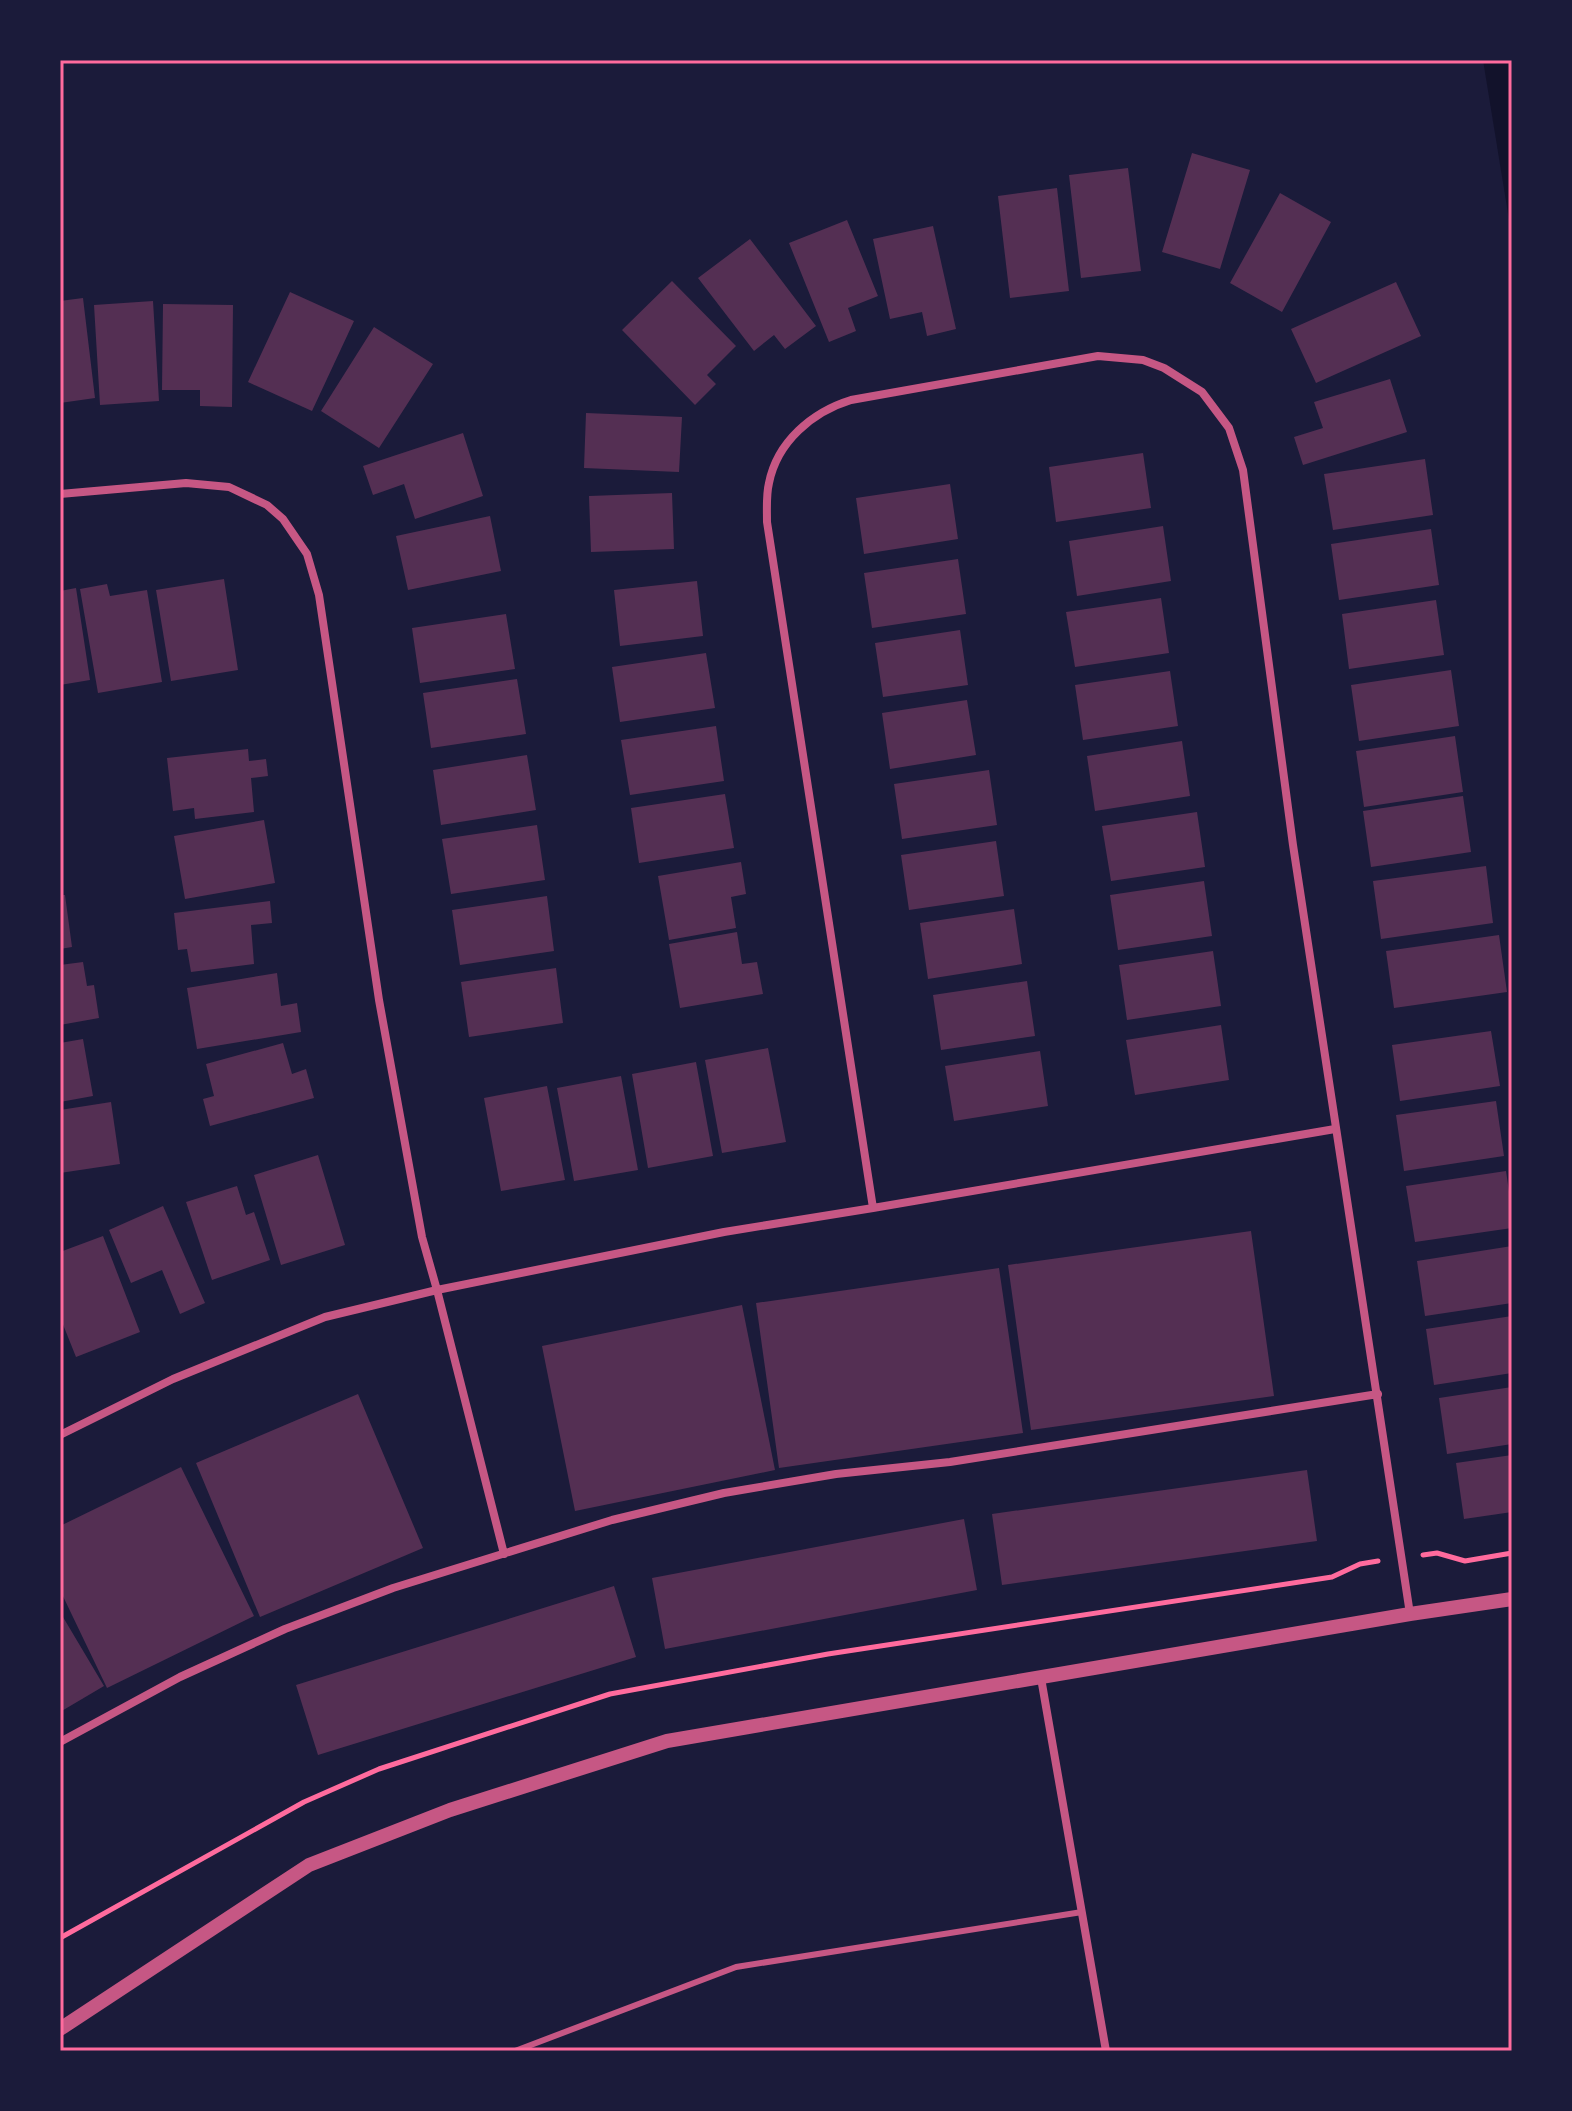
<svg xmlns="http://www.w3.org/2000/svg" width="1572" height="2111" viewBox="0 0 1572 2111" font-family="'Nunito Sans',sans-serif">
	<rect width="100%" height="100%" fill="#1b1b3a"/>
	<path fill="#12122b" d="M1483,60H1512V238Z"/>
	<path fill="#542f53" d="M1192,153L1250,170L1220,269L1162,252Z
		M1128,168L1141,271L1081,278L1069,175Z
		M1057,188L1069,291L1010,298L998,196Z
		M1280,193L1331,222L1282,312L1230,283Z
		M847,220L878,296L848,308L856,331L829,342L789,243Z
		M933,226L956,329L927,336L922,312L890,319L873,239Z
		M750,239L816,326L785,349L774,335L754,351L698,278Z
		M672,281L736,346L707,375L716,384L695,405L622,330Z
		M1396,282L1421,336L1316,383L1291,329Z
		M290,292L354,321L312,411L248,382Z
		M83,298L95,398L60,403V301Z
		M153,301L159,401L100,405L94,305Z
		M163,304L233,305L232,407L200,406V390H162Z
		M374,327L433,364L379,448L321,411Z
		M1390,379L1407,432L1303,465L1294,437L1323,428L1314,402Z
		M586,413L682,417L679,472L584,468Z
		M463,433L483,496L415,519L404,484L373,495L363,466Z
		M1143,453L1151,508L1056,522L1049,467Z
		M1425,459L1433,515L1333,530L1324,474Z
		M950,484L958,539L864,554L856,498Z
		M672,493L674,549L591,552L589,496Z
		M490,516L501,571L408,590L396,536Z
		M1163,526L1171,581L1077,596L1069,541Z
		M1431,529L1439,585L1339,600L1331,544Z
		M958,559L966,614L872,628L864,573Z
		M224,579L238,670L171,681L156,590Z
		M697,581L703,636L620,646L614,590Z
		M107,584L110,596L147,590L162,682L98,693L80,589Z
		M76,588L90,680L60,685V591Z
		M1161,598L1169,653L1075,667L1066,612Z
		M1436,600L1444,655L1349,669L1342,614Z
		M506,614L515,669L420,683L412,628Z
		M960,630L968,685L883,697L875,643Z
		M706,653L715,708L620,722L612,667Z
		M1451,670L1459,726L1359,741L1351,685Z
		M1170,671L1178,726L1083,740L1075,685Z
		M517,679L526,734L431,748L423,693Z
		M967,700L976,755L890,769L882,713Z
		M716,726L724,781L630,795L621,740Z
		M1455,736L1463,792L1364,807L1356,751Z
		M1182,741L1190,796L1095,811L1087,756Z
		M248,749L249,761L266,759L268,776L251,778L254,812L195,819L194,808L173,811L167,758Z
		M527,755L536,810L441,825L433,770Z
		M989,770L997,825L902,839L894,784Z
		M725,794L734,848L639,863L631,808Z
		M1463,796L1471,852L1371,867L1363,811Z
		M1197,812L1205,867L1111,881L1102,826Z
		M264,820L275,883L185,899L174,836Z
		M537,825L545,880L451,894L442,839Z
		M996,841L1004,896L909,910L901,855Z
		M741,862L746,894L731,897L736,928L669,940L658,876Z
		M1486,866L1493,923L1381,939L1373,881Z
		M1204,881L1212,936L1118,950L1110,895Z
		M60,895H65L72,947L60,949Z
		M547,896L554,951L460,965L452,910Z
		M270,901L272,923L251,925L254,964L191,972L187,949L178,950L174,913Z
		M1014,909L1022,964L928,979L920,923Z
		M737,932L742,964L757,962L763,994L680,1008L669,944Z
		M1499,935L1507,992L1394,1008L1386,951Z
		M1213,951L1221,1006L1127,1020L1119,965Z
		M83,962L87,986L94,985L99,1018L60,1025V965Z
		M556,968L563,1023L469,1037L461,982Z
		M277,973L281,1006L297,1003L301,1032L197,1049L187,988Z
		M1027,981L1035,1036L941,1050L933,995Z
		M1221,1025L1229,1080L1135,1095L1126,1040Z
		M1491,1031L1500,1086L1400,1101L1392,1045Z
		M83,1039L93,1096L60,1102V1043Z
		M283,1043L292,1074L306,1069L314,1098L210,1126L203,1099L214,1096L206,1064Z
		M768,1048L786,1142L722,1153L705,1060Z
		M1040,1051L1048,1106L954,1121L945,1066Z
		M696,1062L713,1156L648,1168L632,1074Z
		M621,1076L638,1170L574,1181L557,1088Z
		M547,1086L565,1180L501,1191L484,1098Z
		M1496,1101L1504,1156L1404,1171L1396,1115Z
		M111,1102L120,1164L60,1173V1110Z
		M318,1155L345,1245L281,1265L254,1175Z
		M1506,1171L1512,1212V1228L1415,1242L1406,1186Z
		M237,1186L246,1215L254,1212L270,1260L212,1280L186,1202Z
		M163,1206L205,1303L180,1314L162,1270L131,1283L109,1230Z
		M1251,1231L1274,1396L1031,1430L1008,1265Z
		M103,1236L140,1332L76,1357L60,1317V1252Z
		M1512,1246V1303L1425,1316L1417,1261Z
		M999,1268L1023,1433L779,1468L756,1303Z
		M742,1305L775,1470L575,1511L542,1346Z
		M1512,1316V1373L1434,1385L1426,1329Z
		M1512,1387V1444L1447,1454L1439,1398Z
		M358,1394L423,1548L260,1617L196,1463Z
		M1512,1455V1512L1464,1519L1456,1463Z
		M181,1467L254,1616L107,1688L60,1590V1526Z
		M1307,1470L1317,1541L1002,1585L992,1514Z
		M964,1519L977,1590L665,1649L652,1578Z
		M614,1586L636,1657L318,1755L296,1685Z
		M60,1612L104,1686L60,1712Z"/>
	<g fill="none" stroke-linecap="round" stroke-linejoin="round">
		<path stroke="#ff6b9d" stroke-width="5" d="M1423,1555L1437,1553L1465,1561L1512,1553
			M60,1938L304,1802L379,1769L610,1694L828,1654L1332,1577L1360,1564L1378,1561"/>
		<path stroke="#c65784" stroke-width="6" d="M515,2051L736,1967L1082,1912"/>
		<path stroke="#c65784" stroke-width="8" d="M60,494L186,483L229,487L267,505L283,519L307,554L319,595L379,1000L422,1237L437,1290L504,1554
			M873,1208L767,522C767,509 766,495 769,483C777,442 812,412 851,400L1098,356L1143,360L1164,368L1202,392L1229,428L1243,470L1293,845L1410,1614
			M60,1435L173,1379L325,1317L437,1290L724,1232L873,1208L1335,1129
			M1041,1678L1106,2051
			M60,1742L180,1677L285,1629L393,1588L612,1520L724,1493L836,1474L950,1462L1378,1394"/>
		<path stroke="#c65784" stroke-width="14" d="M60,2029L309,1865L450,1810L667,1741L1410,1614L1512,1599"/>
	</g>
	<rect width="1572" height="2111" fill="none" stroke="#1b1b3a" stroke-width="124"/>
	<rect x="62" y="62" width="1448" height="1987" fill="none" stroke="#ff6b9d" stroke-width="3"/>
</svg>
